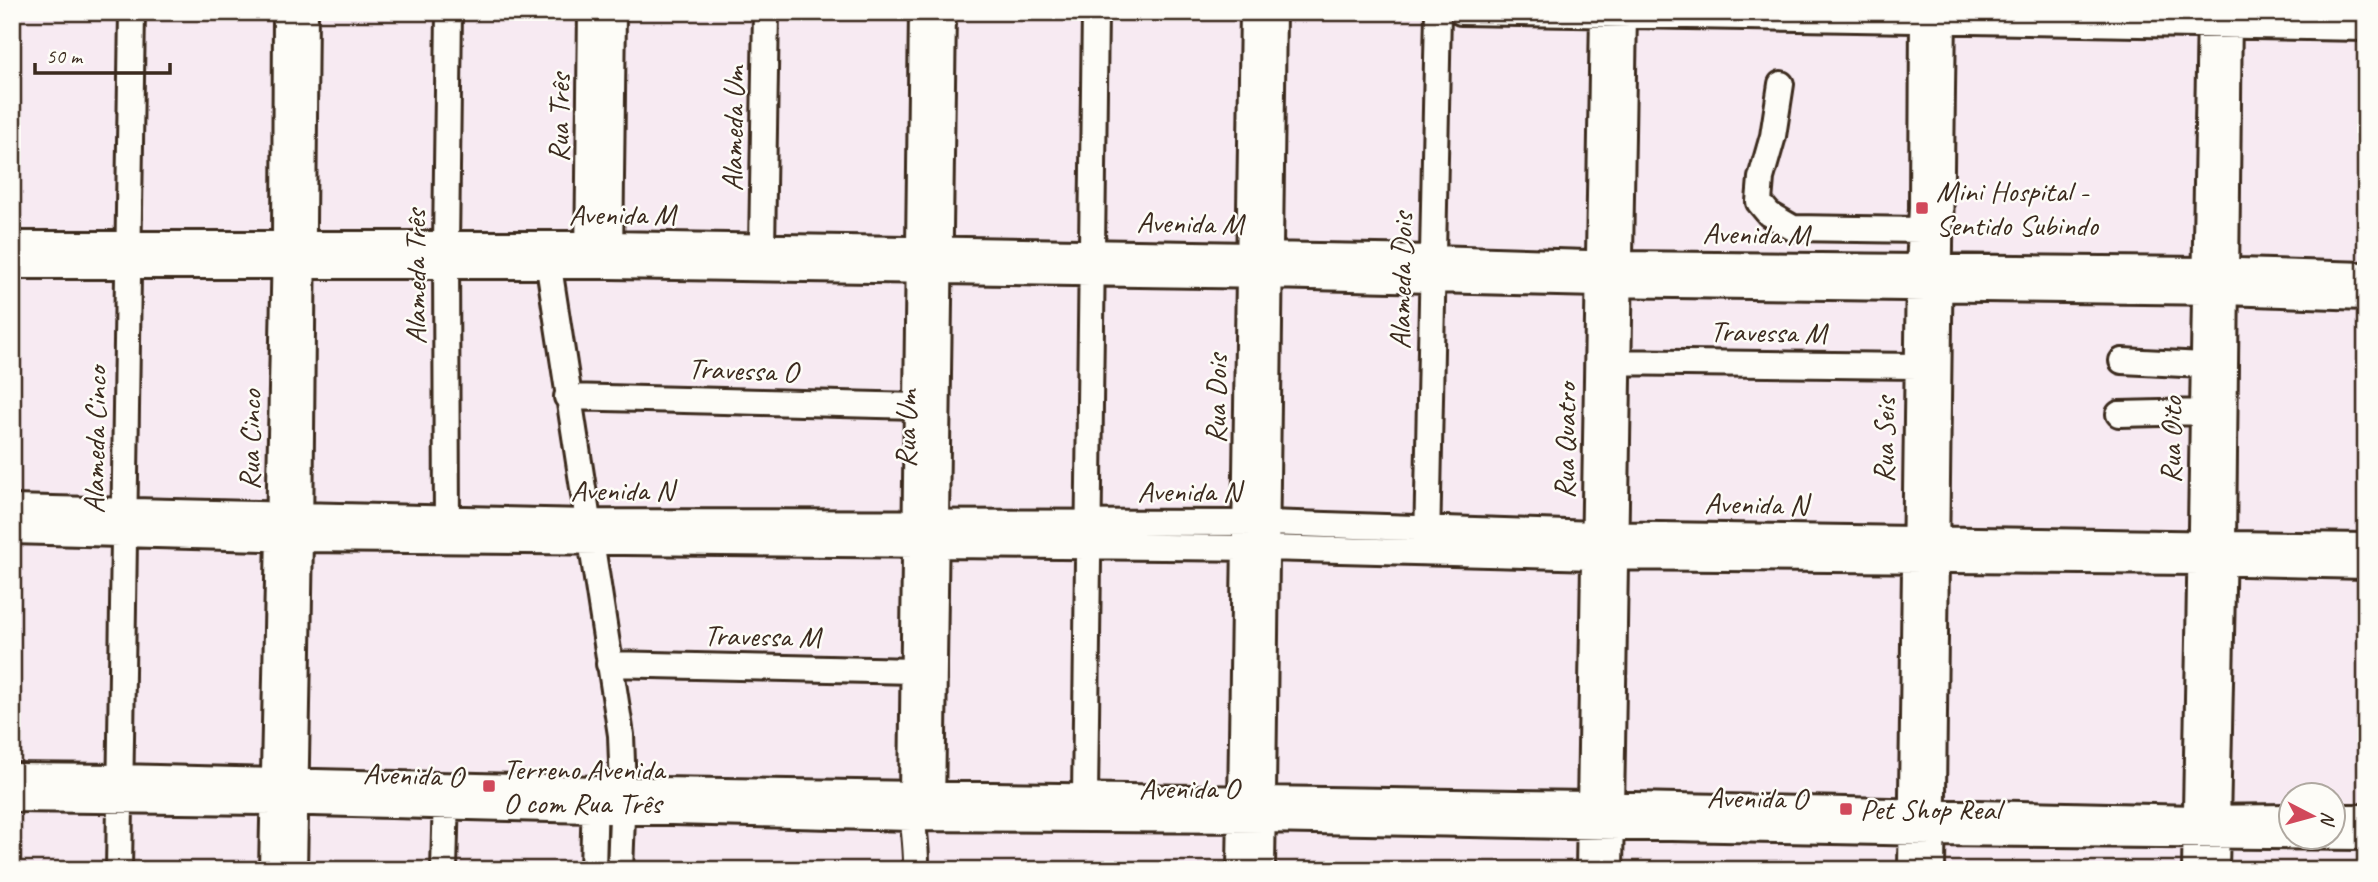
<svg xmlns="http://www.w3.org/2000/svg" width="2378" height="882" viewBox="0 0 2378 882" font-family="Caveat,sans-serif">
	<rect width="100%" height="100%" fill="#f7eaf2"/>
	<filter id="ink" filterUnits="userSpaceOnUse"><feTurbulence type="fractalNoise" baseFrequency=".0143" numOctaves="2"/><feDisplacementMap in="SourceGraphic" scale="14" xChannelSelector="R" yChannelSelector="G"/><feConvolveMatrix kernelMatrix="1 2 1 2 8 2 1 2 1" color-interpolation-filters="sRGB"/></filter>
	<g filter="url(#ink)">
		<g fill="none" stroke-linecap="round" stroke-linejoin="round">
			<defs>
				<path id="minor" d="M1461,12L2366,28
					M1781,84L1773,136L1761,178L1759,202L1769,214L1793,228L1921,230
					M12,244H610L1433,258L1619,264L2206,270L2366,275
					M762,247L766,12
					M610,259L613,12
					M588,260L591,12
					M12,266H610L1270,276L1599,284L2224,292L2366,297
					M549,267L621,735L623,790L620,870
					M2122,361L2204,365
					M1603,362L1917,366
					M567,397L917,406
					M2119,414L2203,412
					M12,508L587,522L1267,523L1595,534L2366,546
					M12,531L300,539L1266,548L1595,557L2200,562L2366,566
					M447,533L446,245L449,12
					M1427,544L1438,12
					M609,664L914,671
					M12,776L120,777L595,789L1590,804L2196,818L2290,817
					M1085,796L1095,12
					M12,799L274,802L911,818L1262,820L1932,833L2366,837
					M932,809L943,12
					M2332,817H2366
					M119,870L132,12
					M272,870L285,244L286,12
					M294,870L300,539L305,12
					M444,870L446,793
					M593,870L595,794
					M916,870C917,844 911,820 912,794L922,12
					M1240,870L1253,12
					M1262,870L1273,12
					M1589,870L1603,12
					M1610,870L1624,12
					M1911,870L1919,268L1922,208L1923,12
					M1932,870L1943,12
					M2195,870L2210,12
					M2216,870L2223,542L2229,12"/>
			</defs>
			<use href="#minor" stroke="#3b2a1e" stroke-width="30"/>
			<use href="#minor" stroke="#fdfcf7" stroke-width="24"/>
		</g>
	</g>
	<g fill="#d1495b" stroke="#fdfcf7" stroke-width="2.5">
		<rect x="1915" y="201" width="14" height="14" rx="3.5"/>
		<rect x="482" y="779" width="14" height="14" rx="3.5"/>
		<rect x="1839" y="802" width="14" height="14" rx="3.5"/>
	</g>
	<g text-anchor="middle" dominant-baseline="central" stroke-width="5" stroke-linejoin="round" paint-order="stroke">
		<g font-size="30" fill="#3b2a1e" stroke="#fdfcf7">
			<text transform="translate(559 118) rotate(-89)">Rua Três</text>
			<text transform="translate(733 129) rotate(-89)">Alameda Um</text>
			<text x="622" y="214">Avenida M</text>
			<text transform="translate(1190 223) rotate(1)">Avenida M</text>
			<text transform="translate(1756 234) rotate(1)">Avenida M</text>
			<text transform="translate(415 277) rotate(-90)">Alameda Três</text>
			<text transform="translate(1401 281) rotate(-89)">Alameda Dois</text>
			<text transform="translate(1768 332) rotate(1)">Travessa M</text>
			<text transform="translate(743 370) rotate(2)">Travessa O</text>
			<text transform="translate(1216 399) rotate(-89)">Rua Dois</text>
			<text transform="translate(906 429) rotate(-89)">Rua Um</text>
			<text transform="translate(95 440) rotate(-89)">Alameda Cinco</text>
			<text transform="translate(250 440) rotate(-89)">Rua Cinco</text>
			<text transform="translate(1884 440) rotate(-89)">Rua Seis</text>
			<text transform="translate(2171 440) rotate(-89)">Rua Oito</text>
			<text transform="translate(1565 441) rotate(-89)">Rua Quatro</text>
			<text x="622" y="490">Avenida N</text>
			<text x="1189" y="491">Avenida N</text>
			<text transform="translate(1756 504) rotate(1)">Avenida N</text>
			<text transform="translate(762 636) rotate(1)">Travessa M</text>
			<text transform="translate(413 775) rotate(2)">Avenida O</text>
			<text x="1189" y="788">Avenida O</text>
			<text transform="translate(1757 798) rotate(1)">Avenida O</text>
		</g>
		<g font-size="30" fill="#3b2a1e" stroke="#fdfcf7" text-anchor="start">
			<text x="1936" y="191">Mini Hospital -<tspan x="1936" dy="34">Sentido Subindo</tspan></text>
			<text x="503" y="769">Terreno Avenida<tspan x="503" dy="34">O com Rua Três</tspan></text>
			<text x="1860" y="809">Pet Shop Real</text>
		</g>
	</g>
	<rect width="2378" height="882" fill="none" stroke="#fdfcf7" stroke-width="42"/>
	<rect x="21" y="21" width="2336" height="840" fill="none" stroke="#3b2a1e" stroke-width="2.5" filter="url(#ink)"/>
	<g transform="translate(2312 816) rotate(96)"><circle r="33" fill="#fdfcf7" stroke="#afa8a0" stroke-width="2"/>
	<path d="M0-5L12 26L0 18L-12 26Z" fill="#d1495b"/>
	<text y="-10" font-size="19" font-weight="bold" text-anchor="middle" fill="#3b2a1e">N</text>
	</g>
	<path d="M35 63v10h135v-10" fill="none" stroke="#3b2a1e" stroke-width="3.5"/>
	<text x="46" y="63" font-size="21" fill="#3b2a1e" stroke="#fdfcf7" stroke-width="5" paint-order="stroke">50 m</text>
</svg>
